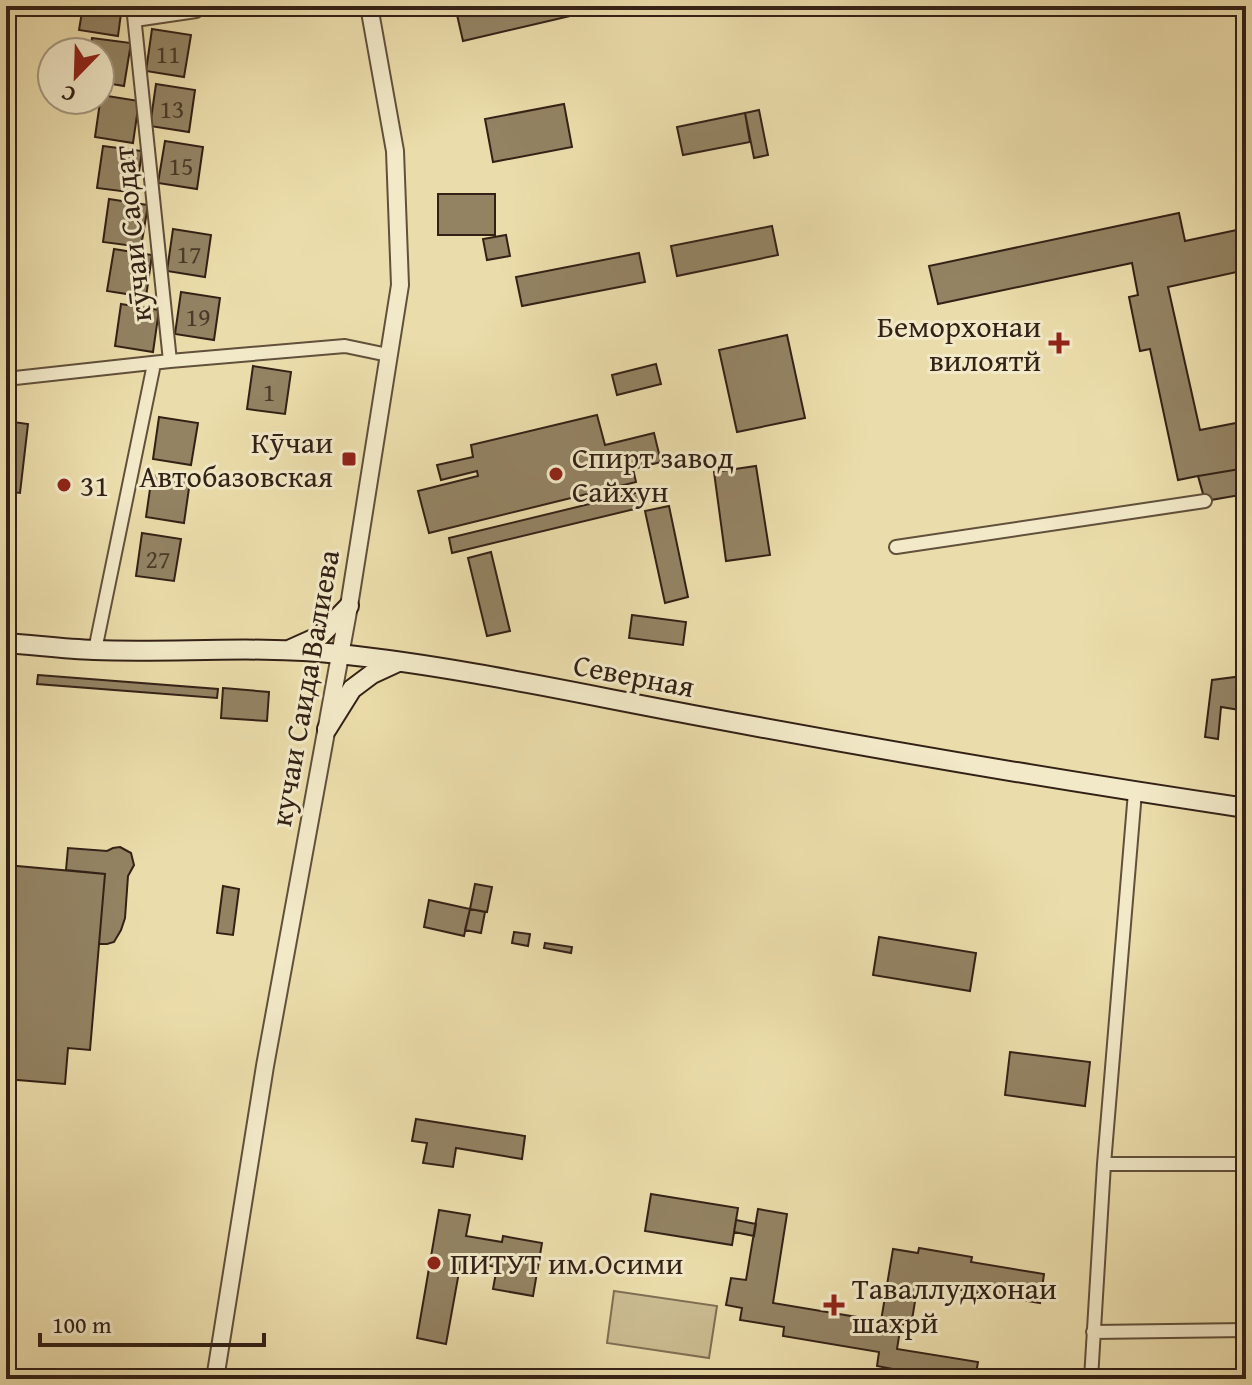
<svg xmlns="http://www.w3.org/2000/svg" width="1252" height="1385" viewBox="0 0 1252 1385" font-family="'Gentium Book Plus',serif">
	<rect width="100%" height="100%" fill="#ebddab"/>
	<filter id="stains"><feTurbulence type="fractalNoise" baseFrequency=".0025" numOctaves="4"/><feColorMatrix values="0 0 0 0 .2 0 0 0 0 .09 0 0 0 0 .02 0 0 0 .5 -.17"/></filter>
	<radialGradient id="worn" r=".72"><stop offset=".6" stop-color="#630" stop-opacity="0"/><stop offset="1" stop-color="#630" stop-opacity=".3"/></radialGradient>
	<path fill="#ccbd92" stroke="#806f54" stroke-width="2" d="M614,1291L717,1306L709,1358L607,1343Z"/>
	<path fill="#938363" stroke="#332116" stroke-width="2" d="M83,6H122L118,36L79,30Z
		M455,6H613L463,41Z
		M152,29L191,35L184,77L146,71Z
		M92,38L131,43L124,86L100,82V52H90Z
		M156,84L195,90L189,132L150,126Z
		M101,95L139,101L133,143L95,137Z
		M564,104L572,147L493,162L485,119Z
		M759,110L768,155L754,158L745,113Z
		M745,113L750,142L683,155L677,127Z
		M165,141L203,147L197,189L158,183Z
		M103,146L142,151L136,193L97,188Z
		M438,194H495V235H438Z
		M109,199L148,205L141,247L103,242Z
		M1179,213L1185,241L1246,228V270L1168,287L1200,430L1246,421V494L1205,501L1198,476L1178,480L1150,349L1140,351L1129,297L1138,295L1132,263L938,304L929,266Z
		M772,226L778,255L677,276L671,246Z
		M173,229L211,235L205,277L167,271Z
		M506,235L510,256L487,260L483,239Z
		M114,249L152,255L146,297L107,291Z
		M639,253L645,282L522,306L516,277Z
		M181,292L220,298L214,340L175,334Z
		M121,304L159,310L153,352L115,346Z
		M787,335L805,418L737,432L719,350Z
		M656,364L661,384L617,395L612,375Z
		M253,366L291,372L285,414L247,409Z
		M597,415L605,445L654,433L661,462L633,469L636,482L429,533L418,491L478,476L477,471L441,480L437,465L473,457L471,445Z
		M159,417L198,423L191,465L153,459Z
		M6,421L28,424L20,493L12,492L9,514L6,513Z
		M756,466L770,555L726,561L714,472Z
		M1246,468V494L1205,501L1198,476Z
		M152,475L190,481L184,523L146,517Z
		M639,492L643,507L452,553L449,538Z
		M669,506L688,597L665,603L645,511Z
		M142,533L181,539L174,581L136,576Z
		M491,552L510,631L487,636L468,558Z
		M632,615L686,622L683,645L629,638Z
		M38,675L218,689L217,698L37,684Z
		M1243,676V681L1246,682V711L1221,707L1218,739L1205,737L1212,680Z
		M223,688L269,692L267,721L221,718Z
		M120,847L131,853L134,865L128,876L125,918L121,930L114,942L107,944H99L105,874L66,870L68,848L107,851L113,848Z
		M6,865L105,874L90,1050L68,1048L65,1084L6,1079Z
		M475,884L492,887L487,912L470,909Z
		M223,886L239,889L233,935L217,933Z
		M429,900L470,909L464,936L424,927Z
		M470,909L485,912L481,933L465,930Z
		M514,932L530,934L528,946L512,943Z
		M879,937L976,953L970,991L873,975Z
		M545,943L572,947L571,953L544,948Z
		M1010,1052L1090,1062L1085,1106L1005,1095Z
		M416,1119L525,1136L522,1159L456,1148L453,1167L423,1163L427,1143L412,1141Z
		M651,1194L738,1208L732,1245L645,1231Z
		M758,1209L787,1214L773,1303L881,1321L893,1249L918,1253L919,1248L972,1257L971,1262L1044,1274L1040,1303L918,1283L911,1326L901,1324L897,1349L978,1362L975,1379H892L893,1369L877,1366L879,1352L783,1336L784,1327L740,1320L742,1308L726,1305L731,1278L746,1280Z
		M439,1210L470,1215L466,1236L502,1242L503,1236L542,1243L533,1296L493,1289L497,1267L461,1261L446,1344L417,1338Z
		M736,1220L756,1224L754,1236L734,1232Z"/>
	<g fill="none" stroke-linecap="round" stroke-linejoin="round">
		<defs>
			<path id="minor" d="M133,6L170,361
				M135,20L196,11L201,6
				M6,379L170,361L345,346L388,355
				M896,547L1205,501
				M95,650L154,364
				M1104,1164H1246
				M1093,1332L1246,1330
				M1091,1379L1104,1164L1135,792"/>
			<path id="tertiary" d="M215,1379L265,1066L349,606L400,285L395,151L369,6"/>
			<path id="secondary" d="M6,643C35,645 65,649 94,650C176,653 257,645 339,654C461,667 580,694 699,716C881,750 1063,781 1246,808
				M291,649L320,636L349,606
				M327,729L352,689L372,674L398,662"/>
		</defs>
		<use href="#minor" stroke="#61503b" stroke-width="16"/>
		<use href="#tertiary" stroke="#61503b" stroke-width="20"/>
		<use href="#secondary" stroke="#332116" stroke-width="22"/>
		<use href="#minor" stroke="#f2e9c8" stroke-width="12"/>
		<use href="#tertiary" stroke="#f2e9c8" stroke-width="16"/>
		<use href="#secondary" stroke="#f2e9c8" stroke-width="18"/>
	</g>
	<g fill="#8f2418" stroke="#f2e9c8" stroke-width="3">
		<path d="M1055 331h8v8h8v8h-8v8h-8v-8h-8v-8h8z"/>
		<rect x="341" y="451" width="16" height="16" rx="4"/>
		<circle cx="556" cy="474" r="8"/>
		<circle cx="64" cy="485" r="8"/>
		<circle cx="434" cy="1263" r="8"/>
		<path d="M830 1293h8v8h8v8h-8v8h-8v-8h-8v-8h8z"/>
	</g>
	<g text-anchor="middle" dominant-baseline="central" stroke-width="6" stroke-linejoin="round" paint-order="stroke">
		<g font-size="26" fill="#4b3a29">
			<text x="168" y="53">11</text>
			<text x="172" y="108">13</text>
			<text x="181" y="165">15</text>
			<text x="189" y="253">17</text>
			<text x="198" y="316">19</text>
			<text x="269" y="391">1</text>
			<text x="158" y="558">27</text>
		</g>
		<g font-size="30" fill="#332116" stroke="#f2e9c8">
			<text transform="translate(131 234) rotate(-96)">кӯчаи Саодат</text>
			<text transform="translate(634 675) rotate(11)">Северная</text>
			<text transform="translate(304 688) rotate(-80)">кучаи Саида Валиева</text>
		</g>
		<g font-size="30" fill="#332116" stroke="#f2e9c8" text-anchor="start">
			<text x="1041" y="326" text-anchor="end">Беморхонаи<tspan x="1041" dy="34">вилоятй</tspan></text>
			<text x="333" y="442" text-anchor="end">Кӯчаи<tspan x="333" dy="34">Автобазовская</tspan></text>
			<text x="572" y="457">Спирт завод<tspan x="572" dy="34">Сайхун</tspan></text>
			<text x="80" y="485">31</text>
			<text x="450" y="1263">ПИТУТ им.Осими</text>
			<text x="852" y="1288">Таваллудхонаи<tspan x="852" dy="34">шахрй</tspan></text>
		</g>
	</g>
	<rect width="1252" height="1385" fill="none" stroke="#ebddab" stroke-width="32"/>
	<rect x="8" y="8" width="1236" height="1369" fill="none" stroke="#332116" stroke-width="4"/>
	<rect x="16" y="16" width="1220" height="1353" fill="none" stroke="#332116" stroke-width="2"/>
	<g transform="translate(76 76) rotate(203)"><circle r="38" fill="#f2e9c8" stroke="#a69981" stroke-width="2"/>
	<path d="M0-6L14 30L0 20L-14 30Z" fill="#8f2418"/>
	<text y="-12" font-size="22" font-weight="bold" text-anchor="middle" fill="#332116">С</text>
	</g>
	<path d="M40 1333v12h224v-12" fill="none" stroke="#332116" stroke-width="4"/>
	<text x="52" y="1333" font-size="24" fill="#332116" stroke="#f2e9c8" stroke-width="6" paint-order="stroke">100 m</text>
	<rect width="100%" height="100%" filter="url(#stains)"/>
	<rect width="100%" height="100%" fill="url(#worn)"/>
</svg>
